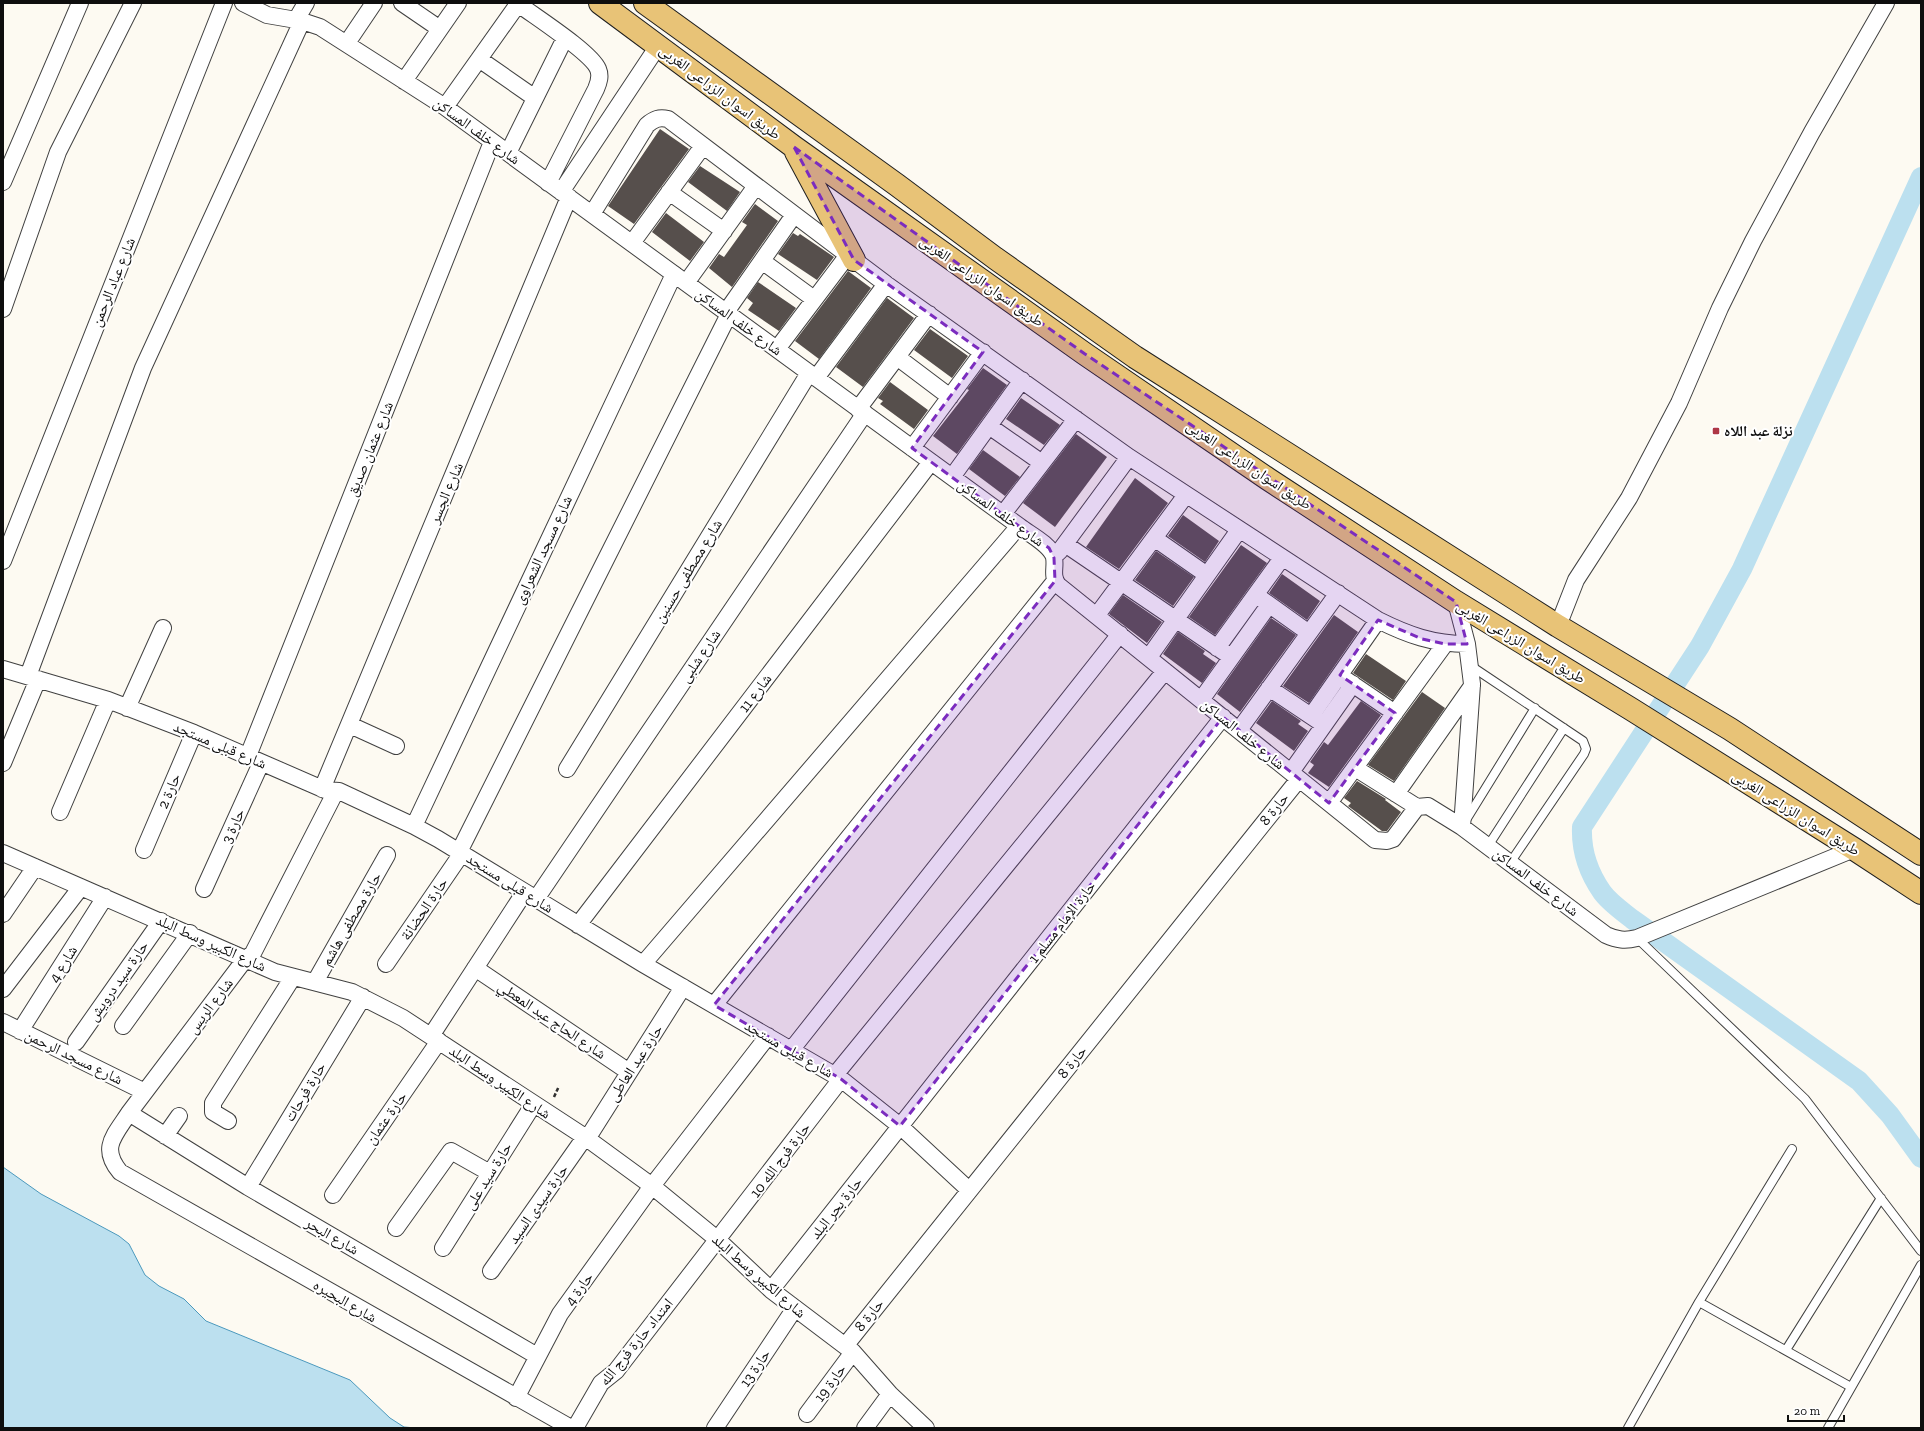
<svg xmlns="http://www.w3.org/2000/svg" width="1924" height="1431" viewBox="0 0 1924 1431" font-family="'Zilla Slab','Noto Naskh Arabic',serif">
	<rect width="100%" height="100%" fill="#fdfaf2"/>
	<path fill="#bce0ef" stroke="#4c99bd" d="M3,1167L41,1194L119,1236L129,1244L145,1275L159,1286L184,1299L206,1321L350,1380L390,1418L404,1427L416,1428H3Z"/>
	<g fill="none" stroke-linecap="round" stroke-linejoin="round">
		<path stroke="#bce0ef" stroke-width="20" d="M1921,177L1742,569L1700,646L1582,827C1581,851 1588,872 1602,892C1609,902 1622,911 1632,919L1859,1081L1890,1115L1921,1158"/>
	</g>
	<path fill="#564f4c" d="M660,129L689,149L634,224L608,206Z
		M700,166L740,192L727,211L688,182Z
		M755,204L778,221L732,287L709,268L719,254L724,257L747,225L742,222Z
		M666,213L704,242L690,261L652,232Z
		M793,233L798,236L800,234L834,257L817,280L778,254Z
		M848,271L871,288L819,359L795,341Z
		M758,282L796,308L779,331L748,310L753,303L747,298Z
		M887,298L914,318L863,387L836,367Z
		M930,329L968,356L952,378L914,350Z
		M983,368L1007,385L957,454L933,436L969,390L967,389Z
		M890,382L928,410L914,429L880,404L883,401L878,398Z
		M1021,398L1060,425L1044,445L1006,419Z
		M1076,434L1107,457L1055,527L1023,503Z
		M983,450L1020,477L1005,496L969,469Z
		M1135,478L1168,503L1119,569L1086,547Z
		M1183,515L1219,541L1205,562L1168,536Z
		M1241,545L1267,563L1215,635L1189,617Z
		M1156,551L1194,577L1173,606L1135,580Z
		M1282,574L1320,601L1307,620L1269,593Z
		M1123,595L1162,622L1147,643L1109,614Z
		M1334,615L1358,632L1309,703L1283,686Z
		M1271,618L1296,635L1240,712L1217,694Z
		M1178,632L1205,651L1203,654L1216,663L1202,683L1163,654Z
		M1366,654L1406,681L1393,700L1353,673Z
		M1422,692L1445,708L1394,781L1368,765Z
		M1272,701L1301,721L1298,724L1308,731L1294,751L1256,723Z
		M1361,701L1381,715L1329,787L1308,773L1314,765L1310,762L1324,742L1328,745Z
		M1357,781L1386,799L1385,800L1401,812L1387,831H1382L1348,806L1351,803L1344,798Z"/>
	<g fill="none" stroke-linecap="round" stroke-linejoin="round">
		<defs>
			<path id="service" d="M1471,666L1583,741L1586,749L1584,754L1510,863
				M1466,820L1535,708
				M1488,846L1564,728
				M1637,938L1805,1099L1921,1251
				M1699,1302L1792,1149
				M1786,1350L1881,1198
				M1628,1428L1699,1302L1851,1387
				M1828,1428L1921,1265"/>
			<path id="minor" d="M243,3L267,15L302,21L320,27L445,107L1019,526C1029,534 1050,544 1054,557C1056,568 1051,575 1058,585L1375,840L1387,841L1393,839L1417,807L1428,806L1462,827L1606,935C1617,940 1625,941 1637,938L1854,849
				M402,3L440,29
				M517,3C534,16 591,52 598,69C601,76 599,82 596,89L548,183
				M296,20L306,3
				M347,43L374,3
				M479,59L535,98
				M404,81L458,3
				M445,107L518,4
				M508,153L565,38
				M3,182L80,3
				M561,192L658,46
				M669,192L724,231
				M592,214L647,125C654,119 659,117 668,119L886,284L1129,457L1378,620C1408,635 1433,644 1467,644
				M632,243L703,146
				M762,261L814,299
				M686,283L756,186
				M3,309L58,152L133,3
				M726,312L794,215
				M777,349L848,255
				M897,357L950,397
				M816,378L886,284
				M858,409L929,314
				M989,426L1042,463
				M912,448L983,352
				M952,477L1022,380
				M1003,514L1076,419
				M1154,538L1207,575
				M1065,544L1231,657
				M1059,552L1129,457
				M3,561L224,3
				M1260,598L1309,633
				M1456,602L1467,644L1472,684L1462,827
				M1097,615L1186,495
				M1558,626L1576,580L1629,498L1679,403L1720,308L1753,241L1812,132L1886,3
				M1217,648L1282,558
				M1149,657L1239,530
				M3,669L108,700L194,733L325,790L339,791L414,826L438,839L643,964L841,1079L900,1126L969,1190
				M28,676L143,368L302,21
				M1345,679L1395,713
				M1269,688L1320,722
				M1201,700L1269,605
				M127,708L163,628
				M1311,716L1378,620
				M350,725L396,746
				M1239,730L1338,593
				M248,756L492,142
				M3,763L38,679
				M1355,768L1417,807
				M567,769L809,373
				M1291,772L1353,684
				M322,789L569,197
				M336,791L253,953L243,962L129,1113C114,1136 100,1148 120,1172L571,1428
				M1396,794L1472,686
				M1329,803L1445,644
				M60,812L108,700
				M414,826L674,274
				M144,850L194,733
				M459,852L729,314
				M3,853L275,972L352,992L403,1018L585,1137L652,1186L718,1240L771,1290L853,1352L890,1394L926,1428
				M204,889L261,763
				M536,899L865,413
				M3,914L35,867
				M578,925L931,462
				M386,964L462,853
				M643,964L1019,526
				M475,968L629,1072
				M315,982L387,855
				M3,989L81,887
				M714,1005L1055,581
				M3,1022L145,1092
				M123,1026L190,933
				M20,1031L105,897
				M431,1036L524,893
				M76,1042L161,921
				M792,1049L1120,634
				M835,1075L1165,671
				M129,1113L248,1187L537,1356
				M228,1121L213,1112V1103L293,977
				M165,1136L179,1116
				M587,1139L683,987
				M248,1187L363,997
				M333,1195L439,1041
				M396,1228L451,1151L490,1173
				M443,1248L533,1105
				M491,1271L585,1137
				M771,1290L1223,717
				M845,1346L1299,779
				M516,1398L560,1314L652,1186L768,1036
				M807,1414L853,1352
				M575,1428L601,1383L616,1371L841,1079
				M715,1428L795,1308
				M865,1428L890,1394"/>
			<path id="primary" d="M600,3L794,147L1085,354L1268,479L1456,602L1631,709L1854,849L1921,893
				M645,3L897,185L995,258L1135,357L1558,626L1730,729L1921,854
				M796,152L854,260"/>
		</defs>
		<use href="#service" stroke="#414141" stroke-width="10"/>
		<use href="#minor" stroke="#414141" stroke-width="18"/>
		<use href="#primary" stroke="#1f1f1f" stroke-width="24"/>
		<path stroke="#303030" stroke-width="2.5" stroke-dasharray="4 2" stroke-linecap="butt" d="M554,1097L559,1086"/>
		<use href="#service" stroke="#fff" stroke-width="8"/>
		<use href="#minor" stroke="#fff" stroke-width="16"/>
		<use href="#primary" stroke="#e8c377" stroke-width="22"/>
	</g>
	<path fill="#7b2cbf" fill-opacity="0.2" stroke="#7b2cbf" stroke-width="3" stroke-dasharray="8 5" stroke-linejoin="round" d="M794,147L1085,354L1456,602L1467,644H1445L1422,639L1378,620L1340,675L1395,713L1329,803L1223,717L900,1126L841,1079L714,1005L1055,581L1054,558L1049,548L912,448L983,352L854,260Z"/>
	<rect fill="#ae3746" stroke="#fff" stroke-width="1.5" x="1712" y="427" width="8" height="8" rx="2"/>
	<g text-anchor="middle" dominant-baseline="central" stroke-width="4" stroke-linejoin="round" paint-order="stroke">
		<g font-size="15" fill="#0e0e0e" stroke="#fff">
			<text transform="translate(720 92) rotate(37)">طريق اسوان الزراعى الغربى</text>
			<text transform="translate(477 131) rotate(36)">شارع خلف المساكن</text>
			<text transform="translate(982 281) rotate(35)">طريق اسوان الزراعى الغربى</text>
			<text transform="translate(113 282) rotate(-68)">شارع عباد الرحمن</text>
			<text transform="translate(739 322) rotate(36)">شارع خلف المساكن</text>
			<text transform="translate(370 449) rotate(-68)">شارع عثمان صديق</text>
			<text transform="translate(1249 465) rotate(34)">طريق اسوان الزراعى الغربى</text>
			<text transform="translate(446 493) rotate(-67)">شارع الجسر</text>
			<text transform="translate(1001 513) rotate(36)">شارع خلف المساكن</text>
			<text transform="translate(543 550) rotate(-65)">شارع مسجد الشعراوى</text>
			<text transform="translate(688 571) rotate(-59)">شارع مصطفى حسنين</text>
			<text transform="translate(1521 642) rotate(31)">طريق اسوان الزراعى الغربى</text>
			<text transform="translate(700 656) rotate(-56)">شارع شلبى</text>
			<text transform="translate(755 693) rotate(-53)">شارع 11</text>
			<text transform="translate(1243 734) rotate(39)">شارع خلف المساكن</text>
			<text transform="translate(220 745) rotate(23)">شارع قبلى مستجد</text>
			<text transform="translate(169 791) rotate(-67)">حارة 2</text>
			<text transform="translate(1274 809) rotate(-51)">حارة 8</text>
			<text transform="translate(1796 813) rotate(32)">طريق اسوان الزراعى الغربى</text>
			<text transform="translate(233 826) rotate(-66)">حارة 3</text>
			<text transform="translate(1536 882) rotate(37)">شارع خلف المساكن</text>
			<text transform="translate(510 883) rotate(32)">شارع قبلى مستجد</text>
			<text transform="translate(424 909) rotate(-56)">حارة الحضانة</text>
			<text transform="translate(351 919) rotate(-60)">حارة مصطفى هاشم</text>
			<text transform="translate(1062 922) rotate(-52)">حارة الإمام مسلم 1</text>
			<text transform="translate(211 943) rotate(24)">شارع الكبير وسط البلد</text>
			<text transform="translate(63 964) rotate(-58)">شارع 4</text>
			<text transform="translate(118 981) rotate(-55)">حارة سيد درويش</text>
			<text transform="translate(210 1006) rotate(-53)">شارع الريس</text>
			<text transform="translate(552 1020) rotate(34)">شارع الحاج عبد المعطي</text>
			<text transform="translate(789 1049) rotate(30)">شارع قبلى مستجد</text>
			<text transform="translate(74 1057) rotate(26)">شارع مسجد الرحمن</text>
			<text transform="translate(1072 1062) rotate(-51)">حارة 8</text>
			<text transform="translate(635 1063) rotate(-57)">حارة عبد العاطى</text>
			<text transform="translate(500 1082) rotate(34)">شارع الكبير وسط البلد</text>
			<text transform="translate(305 1092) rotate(-59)">حارة فرحات</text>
			<text transform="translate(386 1118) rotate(-55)">حارة عثمان</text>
			<text transform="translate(780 1160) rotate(-53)">حارة فرج الله 10</text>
			<text transform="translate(488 1176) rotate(-58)">حارة سيد على</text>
			<text transform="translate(538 1204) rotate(-55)">حارة سيدى السيد</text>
			<text transform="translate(836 1208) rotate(-52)">حارة بحر البلد</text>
			<text transform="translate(332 1236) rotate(30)">شارع البحر</text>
			<text transform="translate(759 1276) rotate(41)">شارع الكبير وسط البلد</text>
			<text transform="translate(579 1289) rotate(-54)">حارة 4</text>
			<text transform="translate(345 1301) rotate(30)">شارع البحيره</text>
			<text transform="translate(869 1315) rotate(-51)">حارة 8</text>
			<text transform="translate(636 1342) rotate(-51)">امتداد حارة فرج الله</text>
			<text transform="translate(755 1368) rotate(-56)">حارة 13</text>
			<text transform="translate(830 1383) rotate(-54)">حارة 19</text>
		</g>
		<g font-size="15" font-weight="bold" fill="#0e0e0e" stroke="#fff" text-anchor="start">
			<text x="1724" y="431">نزلة عبد اللاه</text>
		</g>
	</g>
	<rect width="1924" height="1431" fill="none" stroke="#0e0e0e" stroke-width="8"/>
	<path d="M1788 1415v6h56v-6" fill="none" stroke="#0e0e0e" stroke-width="2"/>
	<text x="1794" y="1415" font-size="12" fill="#0e0e0e" stroke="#ffffff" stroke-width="3" paint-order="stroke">20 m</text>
</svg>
